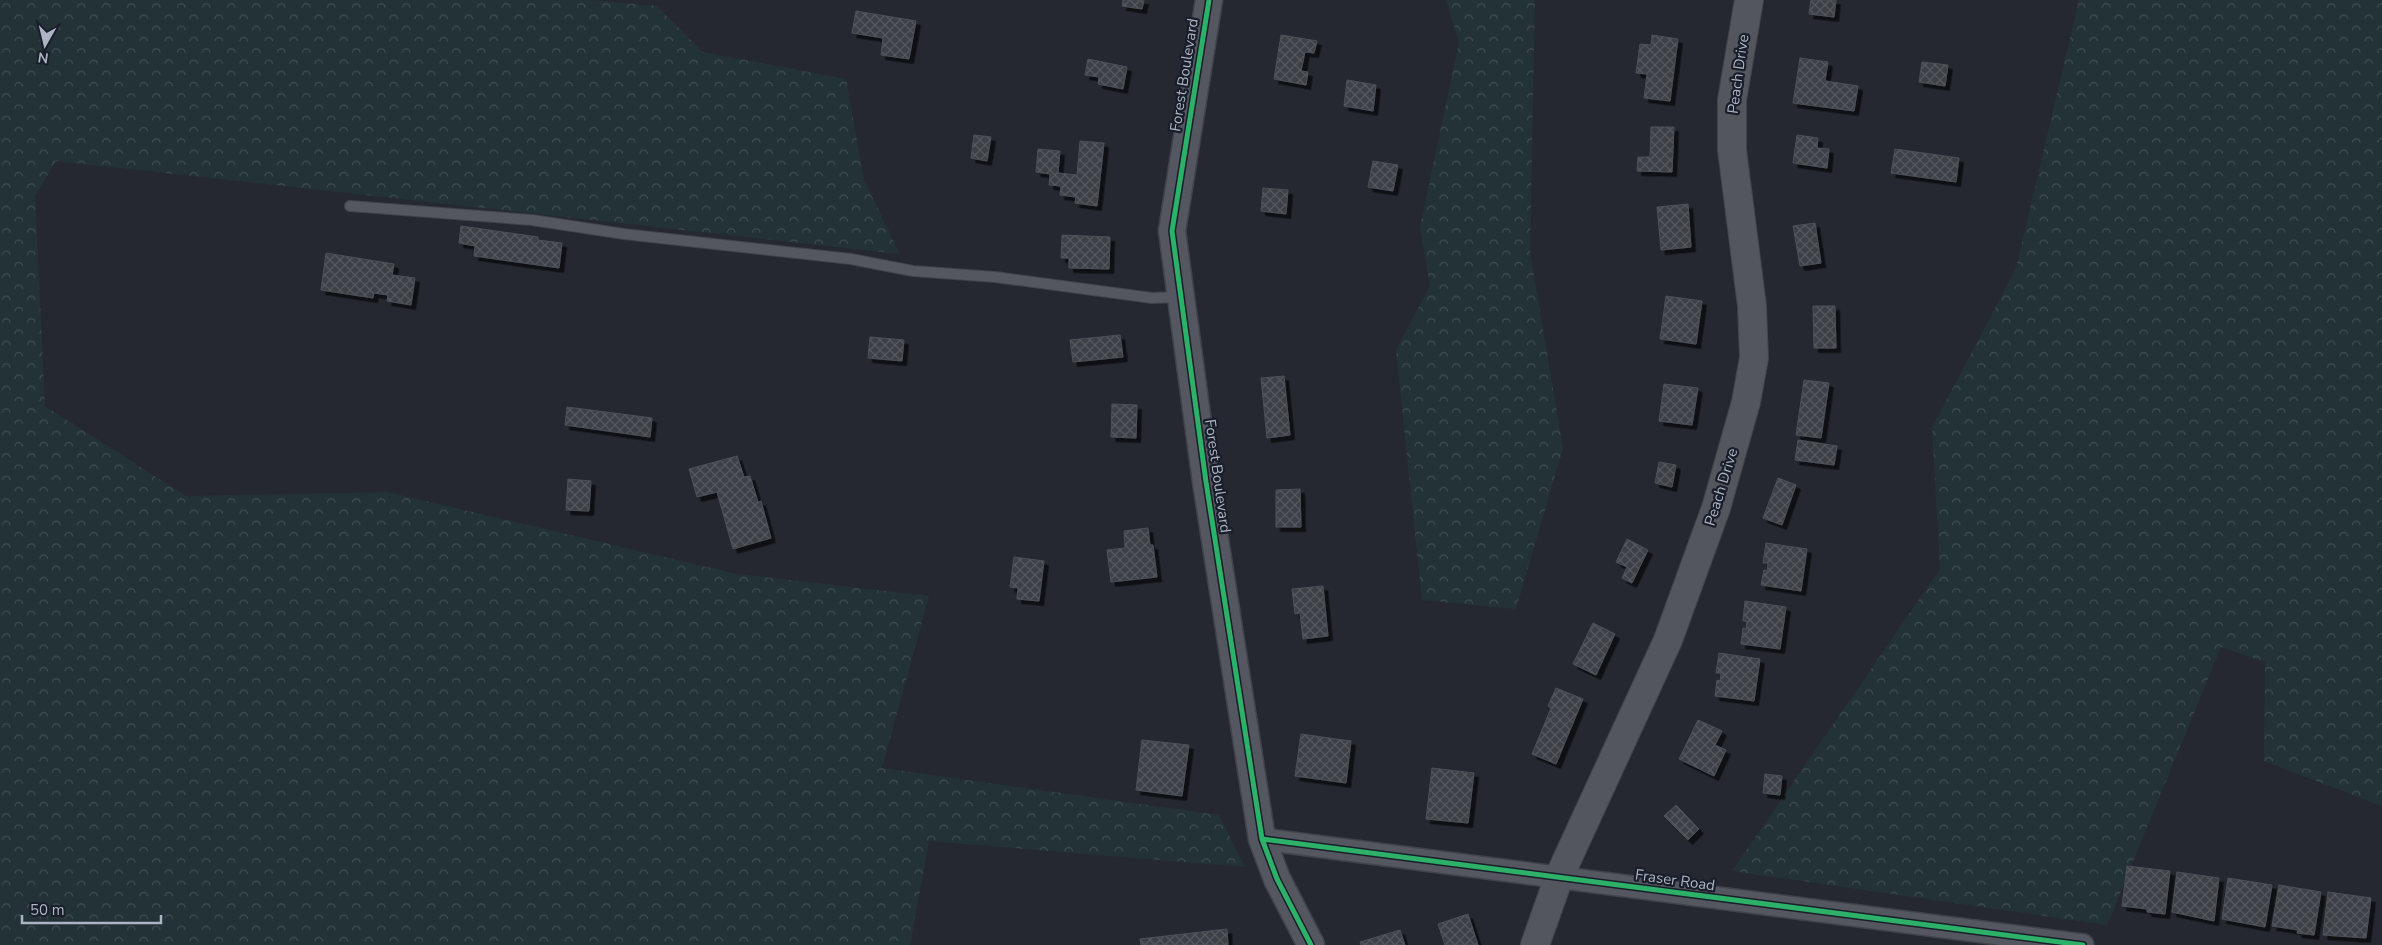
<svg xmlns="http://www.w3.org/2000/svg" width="2382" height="945" viewBox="0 0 2382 945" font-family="'Nunito Sans',sans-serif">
	<defs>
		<pattern id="forest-crowns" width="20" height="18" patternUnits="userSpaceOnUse" patternTransform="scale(1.25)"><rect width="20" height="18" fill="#233236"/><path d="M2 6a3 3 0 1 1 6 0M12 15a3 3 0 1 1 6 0" fill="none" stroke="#404d51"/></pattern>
		<pattern id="building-cross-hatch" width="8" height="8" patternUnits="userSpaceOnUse" patternTransform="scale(1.25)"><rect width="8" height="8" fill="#3c4047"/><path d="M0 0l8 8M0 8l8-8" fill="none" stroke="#565960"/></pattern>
		<filter id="shadow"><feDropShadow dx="4.5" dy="4.5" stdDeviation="0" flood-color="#0009"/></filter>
	</defs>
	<rect width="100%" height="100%" fill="#252830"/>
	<path fill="url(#forest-crowns)" d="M0,0H591L657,6L703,52L846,79L864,180L900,254L56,161L35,196L45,406L186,496L387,492L737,574L929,596L882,768L1219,815L1245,867L929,841L910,945H0Z
		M1446,0H1535L1530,252L1563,448L1516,609L1422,600L1396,350L1430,286L1420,227L1459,42Z
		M2079,0H2382V806L2264,761L2265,662L2221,647L2107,925L1732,871L1940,569L1932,428L2016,268Z"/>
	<path fill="url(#building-cross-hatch)" stroke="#4c5058" filter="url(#shadow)" d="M1123,0H1144L1142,9L1122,6Z
		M1811,0H1836L1834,17L1809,14Z
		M856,11L916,21L909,59L881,55L883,38L852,33Z
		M1281,35L1317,41L1314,53L1305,52L1301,71L1308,72L1306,85L1274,79Z
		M1652,35L1678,39L1670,101L1644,98L1647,74L1636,73L1640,44L1651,45Z
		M1800,58L1828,62L1825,81L1858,86L1854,111L1793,103Z
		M1088,59L1127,67L1123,89L1098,84L1099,77L1085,75Z
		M1922,62L1948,65L1945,86L1919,82Z
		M1347,80L1376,85L1373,111L1344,106Z
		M1651,127H1674L1672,172L1637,171L1638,157H1650Z
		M974,135L991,137L987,161L971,158Z
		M1797,135L1818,138L1817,148L1829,149L1827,168L1793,163Z
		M1080,141L1104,143L1097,206L1075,203L1076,197L1060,195L1061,186L1049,185L1050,174L1036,172L1038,149L1060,151L1058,173L1077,175Z
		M1895,149L1959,158L1956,182L1891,173Z
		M1373,161L1398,165L1393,191L1368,187Z
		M1263,188L1288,190L1286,214L1261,211Z
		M1688,204L1691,247L1661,250L1657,207Z
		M1815,223L1821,263L1800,266L1793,226Z
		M461,226L538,237V240L562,243L559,268L474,256L475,246L459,243Z
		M1062,235L1110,237L1109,269L1069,268V258H1061Z
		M326,253L394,264L392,275L415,278L411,305L387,301L388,295L374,293L373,298L321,290Z
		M1666,296L1702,301L1696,344L1660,339Z
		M1813,306H1835L1836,348H1814Z
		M1120,335L1123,357L1073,362L1070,340Z
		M870,337L904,340L902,361L868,358Z
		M1284,376L1290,435L1267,438L1261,378Z
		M1804,380L1829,383L1821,438L1796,435Z
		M1664,384L1698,388L1692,425L1659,421Z
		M1112,404L1137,405L1136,438L1111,437Z
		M567,407L652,418L650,437L565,425Z
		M1798,440L1837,446L1834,465L1795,460Z
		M737,456L744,477L750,476L758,502L761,501L771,538L733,549L717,492L697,497L689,469Z
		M1659,462L1676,465L1672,487L1655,483Z
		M1778,478L1796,485L1782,525L1763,518Z
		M568,479L591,481L589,511L566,510Z
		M1300,489L1301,527H1276V490Z
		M1148,528L1150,545H1153L1157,577L1111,582L1107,550L1125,548L1124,531Z
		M1627,539L1648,550L1632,583L1622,578L1627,567L1616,562Z
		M1766,543L1807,549L1801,591L1761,585L1764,570L1767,571L1768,563H1763Z
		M1014,557L1044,561L1039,601L1017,599L1018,588L1010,587Z
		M1323,586L1328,636L1303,639L1300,613L1295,614L1292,589Z
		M1745,601L1786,607L1780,649L1741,644L1743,628L1746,629L1747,621H1743Z
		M1593,623L1615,634L1596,675L1573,664Z
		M1719,653L1760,659L1754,701L1715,696L1717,680L1720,681L1721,673H1716Z
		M1556,688L1583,699L1556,764L1532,754L1551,708L1548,706Z
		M1698,720L1722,731L1715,745L1726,750L1714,776L1679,759Z
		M1301,734L1351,741L1346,783L1295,776Z
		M1142,740L1189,745L1182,796L1136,790Z
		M1432,768L1474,773L1468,823L1426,819Z
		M1765,774L1782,776L1780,795L1763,793Z
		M1676,805L1699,829L1688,840L1664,816Z
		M2127,866L2170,871L2165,914L2147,912V909L2122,906Z
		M2177,872L2219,878L2214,921L2172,912Z
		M2228,878L2272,885L2265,927L2222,919Z
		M2279,885L2321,892L2314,935L2297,933L2298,930L2272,926Z
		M2328,892L2371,898L2366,938L2323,935Z
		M1468,914L1478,945H1445L1438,924Z
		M1227,929L1228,945H1141L1140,939Z
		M1400,930L1405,945H1361L1360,942Z"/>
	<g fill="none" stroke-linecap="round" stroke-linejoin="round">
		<defs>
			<path id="service" d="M350,206L532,220L624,234L851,259L913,271L995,277L1152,298L1180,297"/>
			<path id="minor" d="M1262,839L2083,945"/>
			<path id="tertiary" d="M1209,0L1172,231L1206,482L1262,839L1277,879L1311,945"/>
			<path id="secondary" d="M1535,945L1559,877L1668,640L1716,508L1746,402L1754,358L1752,306L1732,150V100L1749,0"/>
		</defs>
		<use href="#service" stroke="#41434a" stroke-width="12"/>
		<use href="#minor" stroke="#41434a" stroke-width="24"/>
		<use href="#tertiary" stroke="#41434a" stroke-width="29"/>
		<use href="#secondary" stroke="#41434a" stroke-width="30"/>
		<use href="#service" stroke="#54575f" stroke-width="10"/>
		<use href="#minor" stroke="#54575f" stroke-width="21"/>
		<use href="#tertiary" stroke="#54575f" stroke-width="26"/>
		<use href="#secondary" stroke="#53565d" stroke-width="28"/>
		<defs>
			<path id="cycleway" d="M1209,0L1172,231L1206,482L1262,839L1277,879L1311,945
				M1262,839L2083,945"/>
		</defs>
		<use href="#cycleway" stroke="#191e2a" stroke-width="8"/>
		<use href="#cycleway" stroke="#2db169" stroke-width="5"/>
	</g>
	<g text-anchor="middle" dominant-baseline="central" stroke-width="4.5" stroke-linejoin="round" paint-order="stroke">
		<g font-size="15" fill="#adb4c3" stroke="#191e2a">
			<text transform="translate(1738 74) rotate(-82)">Peach Drive</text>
			<text transform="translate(1184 75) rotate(-81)">Forest Boulevard</text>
			<text transform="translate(1218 476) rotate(82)">Forest Boulevard</text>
			<text transform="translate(1721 487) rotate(-73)">Peach Drive</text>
			<text transform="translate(1675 880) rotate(8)">Fraser Road</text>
		</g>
	</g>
	<g transform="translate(45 45) rotate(188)" stroke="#191e2a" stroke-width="4" paint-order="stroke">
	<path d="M0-4L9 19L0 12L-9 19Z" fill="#adb4c3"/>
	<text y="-8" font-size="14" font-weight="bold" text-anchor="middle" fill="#adb4c3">N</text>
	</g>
	<path d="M22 915v8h139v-8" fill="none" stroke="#adb4c3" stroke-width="2.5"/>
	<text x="30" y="915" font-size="15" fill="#adb4c3" stroke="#191e2a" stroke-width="4" paint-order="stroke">50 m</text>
</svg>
